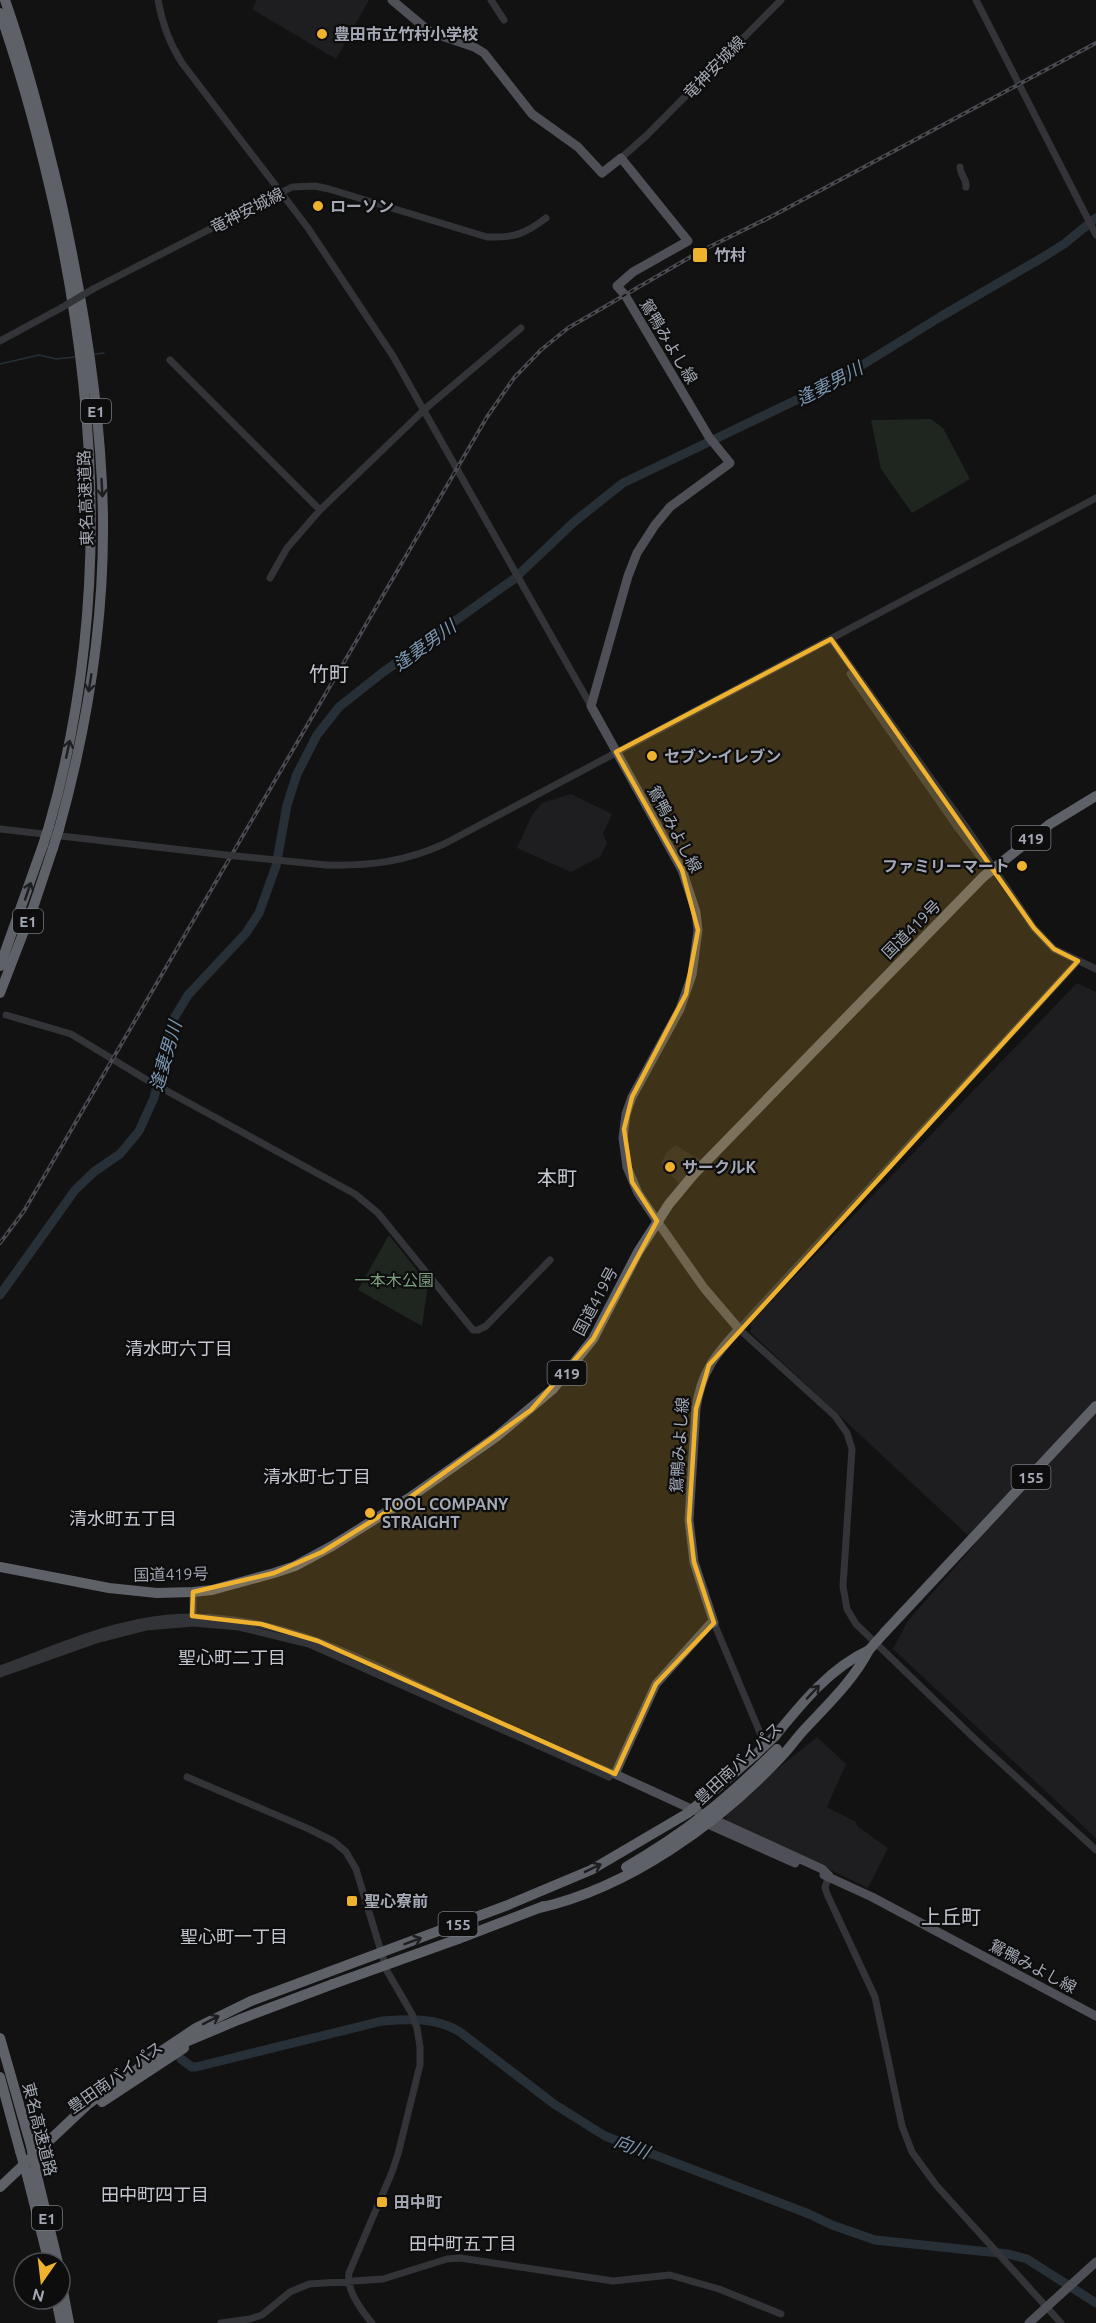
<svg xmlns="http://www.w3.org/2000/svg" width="1096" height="2323" viewBox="0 0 1096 2323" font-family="Ubuntu,'Noto Sans JP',sans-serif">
	<rect width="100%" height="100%" fill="#121213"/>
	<path fill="#1e1e20" d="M257,0H369L336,59L252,9Z
		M571,794L612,814L603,834L607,843L600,857L571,872L517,848L532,815L542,803Z
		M1077,983L1096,992V1838L893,1649L907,1622L976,1543L751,1333V1322Z
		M675,1145L701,1160L679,1184L661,1163L667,1152Z
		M817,1737L846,1764L827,1807L856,1822L857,1826L888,1848L868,1888L726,1820L725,1811Z"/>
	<path fill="#1e261f" d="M931,419L943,428L970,479L912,513L881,469L871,420Z
		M389,1235L428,1284L422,1326L358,1290Z"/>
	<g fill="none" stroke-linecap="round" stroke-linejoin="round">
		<path stroke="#283037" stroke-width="1.5" d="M95,354L104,353
			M0,364L39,355L56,359L75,357"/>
		<path stroke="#283037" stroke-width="9" d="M0,1295L75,1190L95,1171L120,1154L139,1131L154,1098L173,1020L188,995L246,933L259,913L276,866L287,805L297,774L317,735L339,707L382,673L514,579L574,522L623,483L838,380L940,317L1040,259L1064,244L1096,218
			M181,2059L192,2067H196L382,2021C408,2019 437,2017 460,2032L554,2104L605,2136L809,2214L832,2225L875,2240L1008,2254L1027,2259L1096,2303"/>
		<path stroke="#333438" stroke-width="7" d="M158,0C162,23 169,43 182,63L308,228L393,356L591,706
			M491,0L504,20
			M976,0L1096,235
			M621,158L646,136L781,0
			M960,167C960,175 967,179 966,187
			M93,289L292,187L315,186L329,189L487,237C514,238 525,234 546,218
			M0,341L61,308
			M170,360L320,510
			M270,578L287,548L320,510L425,409L521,328
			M831,639L966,827L1034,928L1054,949L1096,969
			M850,674L957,827L986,865L994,869
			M0,829L226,855
			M326,865C370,866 404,862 444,844L1096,498
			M1078,961L739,1329L835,1416L847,1433L852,1449L843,1586L847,1609L856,1624L977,1741L1096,1850
			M6,1015L71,1034L147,1080L355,1194L378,1213L473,1330H478L486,1326L550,1260
			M193,1592V1620
			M714,1623L766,1747
			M0,1669C55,1649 111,1623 169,1618C276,1608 376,1666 469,1710C517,1732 566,1753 615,1774
			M0,1674L99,1639L146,1627L193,1623L239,1627L309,1644L609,1777
			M187,1777L309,1829L333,1841L346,1852L356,1869L387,1971L412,2014L417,2028L420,2047V2065L398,2154L392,2172L349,2273C346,2290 361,2310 372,2323
			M829,1876L825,1887L827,1894L875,1997L902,2126L912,2152L936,2185L1061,2323
			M221,2323L250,2319L262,2315L290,2292L309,2284L383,2279L447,2259L460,2258L613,2281L670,2275L719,2289L781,2314"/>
		<path stroke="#4f5057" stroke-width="9" d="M392,0L430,32L474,47L484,53L532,114L578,147L602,173L621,158L688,241L633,272L617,286L625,295L709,437L730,463L670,507L655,525L637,553L628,576L591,706L682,870L696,912L698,930L692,975L680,1009L632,1097L626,1114L623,1138L627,1167L638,1193L657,1221L704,1288L739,1329C715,1355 701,1372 696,1409L689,1520L694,1562L714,1623L710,1624L656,1684L615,1774L822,1869L829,1876
			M701,1821L795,1863
			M824,1875L872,1897L1096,2016
			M1029,2323L1096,2262"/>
		<path stroke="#5f6169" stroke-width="10" d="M5,0C28,65 45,133 61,201C84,305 102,413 103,520C104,624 87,728 59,829
			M0,13C23,79 41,147 56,215C100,419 107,624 49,826
			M0,966L43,845
			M0,993L34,905L53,848
			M0,1567L109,1588L157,1593L193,1592L212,1590L274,1573L295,1566L332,1546L409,1498L496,1437L553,1389L593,1339L638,1252L669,1204L694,1174L983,877L1050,824L1096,796
			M885,1632L1096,1406
			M775,1736C802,1703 830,1668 869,1650
			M539,1908C628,1888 718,1824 780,1758C788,1750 795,1740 803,1731C827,1705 853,1681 869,1650
			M458,1939L544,1906
			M0,2038L31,2146
			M174,2047L238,2020L333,1984
			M145,2062L196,2028L251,2001L508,1905L591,1870L688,1813L755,1755
			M0,2077L20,2151
			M102,2102L184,2048
			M36,2172L58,2263
			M28,2179L49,2263
			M0,2187L87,2105L150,2060
			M60,2275L69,2323
			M56,2299L61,2323"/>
		<defs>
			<path id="rail" d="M763,221L1096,43
				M0,1243L24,1211L487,417L514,378L541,350L568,328L699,252L770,217"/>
		</defs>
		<use href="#rail" stroke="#4a4b51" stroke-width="4"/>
		<use href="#rail" stroke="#0d0d0e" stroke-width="1.5" stroke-dasharray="4.5" stroke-linecap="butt"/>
		<path stroke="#333438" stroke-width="7" d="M61,308L93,289
			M226,855L326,865"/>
		<path stroke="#5f6169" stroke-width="10" d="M43,845L49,826
			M53,848L59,829
			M869,1650L885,1632
			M755,1755L775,1736
			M626,1867C687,1832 728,1798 777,1749
			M333,1984L458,1939
			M31,2146L36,2172
			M20,2151L28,2179"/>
	</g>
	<defs><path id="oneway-shaft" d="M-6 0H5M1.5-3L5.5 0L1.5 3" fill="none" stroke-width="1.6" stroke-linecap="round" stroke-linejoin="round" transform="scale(1.5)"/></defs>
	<g stroke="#1d1e20">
		<use href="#oneway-shaft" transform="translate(102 488) rotate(87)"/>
		<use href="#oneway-shaft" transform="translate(90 683) rotate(99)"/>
		<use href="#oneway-shaft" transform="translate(68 749) rotate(-78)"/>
		<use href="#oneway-shaft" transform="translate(28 891) rotate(-71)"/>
		<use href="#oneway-shaft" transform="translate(813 1692) rotate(-47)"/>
		<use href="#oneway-shaft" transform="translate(593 1868) rotate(-26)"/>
		<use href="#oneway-shaft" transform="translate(413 1941) rotate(-21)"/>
		<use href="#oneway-shaft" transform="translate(211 2020) rotate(-27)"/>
	</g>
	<path fill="#efb22e" fill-opacity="0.2" stroke="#efb22e" stroke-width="4.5" stroke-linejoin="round" d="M831,639L1034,928L1054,949L1078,961L709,1365L696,1409L689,1520L694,1562L714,1623L656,1684L615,1774L318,1641L261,1624L192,1616L193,1592L274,1573L322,1552L409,1498L531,1410L593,1339L657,1221L632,1182L624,1129L632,1097L686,994L698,930L682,870L616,752Z"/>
	<g fill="#efb22e" stroke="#0d0d0e" stroke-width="2">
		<circle cx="322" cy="34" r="6"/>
		<circle cx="318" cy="206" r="6"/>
		<rect x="692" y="247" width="16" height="16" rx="3"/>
		<circle cx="652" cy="756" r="6"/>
		<circle cx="1022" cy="866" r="6"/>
		<circle cx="670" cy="1167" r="6"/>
		<circle cx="370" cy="1513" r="6"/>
		<rect x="346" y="1895" width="12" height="12" rx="3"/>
		<rect x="376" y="2196" width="12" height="12" rx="3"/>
	</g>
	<g text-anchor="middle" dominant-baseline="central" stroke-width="4.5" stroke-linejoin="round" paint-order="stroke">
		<g fill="#0d0d0e" stroke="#767a82" stroke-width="1.5">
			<rect x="81" y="399" width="30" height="24" rx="4.5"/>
			<rect x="1011.5" y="826" width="39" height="24" rx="4.5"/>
			<rect x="13" y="909" width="30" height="24" rx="4.5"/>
			<rect x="547.5" y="1361" width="39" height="24" rx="4.5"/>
			<rect x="1011.5" y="1465" width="39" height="24" rx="4.5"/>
			<rect x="438.5" y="1912" width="39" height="24" rx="4.5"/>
			<rect x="32" y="2206" width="30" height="24" rx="4.5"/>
		</g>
		<g font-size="15" font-weight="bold" fill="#a3a8b4">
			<text x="96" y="411">E1</text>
			<text x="1031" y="838">419</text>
			<text x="28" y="921">E1</text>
			<text x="567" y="1373">419</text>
			<text x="1031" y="1477">155</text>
			<text x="458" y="1924">155</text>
			<text x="47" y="2218">E1</text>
		</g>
		<g font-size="16" font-weight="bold" fill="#a3a8b4" stroke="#0d0d0e" text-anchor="start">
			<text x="334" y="34">豊田市立竹村小学校</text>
			<text x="330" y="206">ローソン</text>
			<text x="714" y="255">竹村</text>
			<text x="664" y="756">セブン-イレブン</text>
			<text x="1010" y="866" text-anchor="end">ファミリーマート</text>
			<text x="682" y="1167">サークルK</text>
			<text x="382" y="1504">TOOL COMPANY<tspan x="382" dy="18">STRAIGHT</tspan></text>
			<text x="364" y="1901">聖心寮前</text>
			<text x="394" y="2202">田中町</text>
		</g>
		<g font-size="16" fill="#a3a8b4" stroke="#0d0d0e">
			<text transform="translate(714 67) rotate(-46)">竜神安城線</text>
			<text transform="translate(247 210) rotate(-27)">竜神安城線</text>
			<text transform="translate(669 341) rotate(59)">鴛鴨みよし線</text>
			<text transform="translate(85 498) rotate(-92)">東名高速道路</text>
			<text transform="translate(675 829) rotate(62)">鴛鴨みよし線</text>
			<text transform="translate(911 929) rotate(-45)">国道419号</text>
			<text transform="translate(595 1301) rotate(-62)">国道419号</text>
			<text transform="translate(679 1445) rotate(-86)">鴛鴨みよし線</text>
			<text transform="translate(171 1574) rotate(-1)">国道419号</text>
			<text transform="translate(738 1763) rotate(-43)">豊田南バイパス</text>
			<text transform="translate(1033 1966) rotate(28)">鴛鴨みよし線</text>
			<text transform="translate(115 2077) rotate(-35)">豊田南バイパス</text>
			<text transform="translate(40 2129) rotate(76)">東名高速道路</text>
		</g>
		<g font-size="16" fill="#7a9f7d" stroke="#0d0d0e">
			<text x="394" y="1280">一本木公園</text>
		</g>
		<g font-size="18" font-style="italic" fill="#7a95af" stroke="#0d0d0e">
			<text transform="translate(829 383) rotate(-28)">逢妻男川</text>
			<text transform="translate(424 645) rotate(-36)">逢妻男川</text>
			<text transform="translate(165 1056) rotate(-74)">逢妻男川</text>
			<text transform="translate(632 2146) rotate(21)">向川</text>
		</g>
		<g font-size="18" fill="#c4c7d0" stroke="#0d0d0e">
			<text x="179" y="1348">清水町六丁目</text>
			<text x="317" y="1476">清水町七丁目</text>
			<text x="123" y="1518">清水町五丁目</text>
			<text x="232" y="1657">聖心町二丁目</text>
			<text x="234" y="1936">聖心町一丁目</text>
			<text x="155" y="2194">田中町四丁目</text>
			<text x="463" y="2243">田中町五丁目</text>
		</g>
		<g font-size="20" fill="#c4c7d0" stroke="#0d0d0e">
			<text x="329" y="673">竹町</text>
			<text x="557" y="1177">本町</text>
			<text x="951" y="1916">上丘町</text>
		</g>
	</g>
	<g transform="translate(42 2281) rotate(194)"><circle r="28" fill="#0d0d0e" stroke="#494b50" stroke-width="1.5"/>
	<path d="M0-4.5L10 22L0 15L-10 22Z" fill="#efb22e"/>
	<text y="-9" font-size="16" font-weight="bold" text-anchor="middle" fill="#a3a8b4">N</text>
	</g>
</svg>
